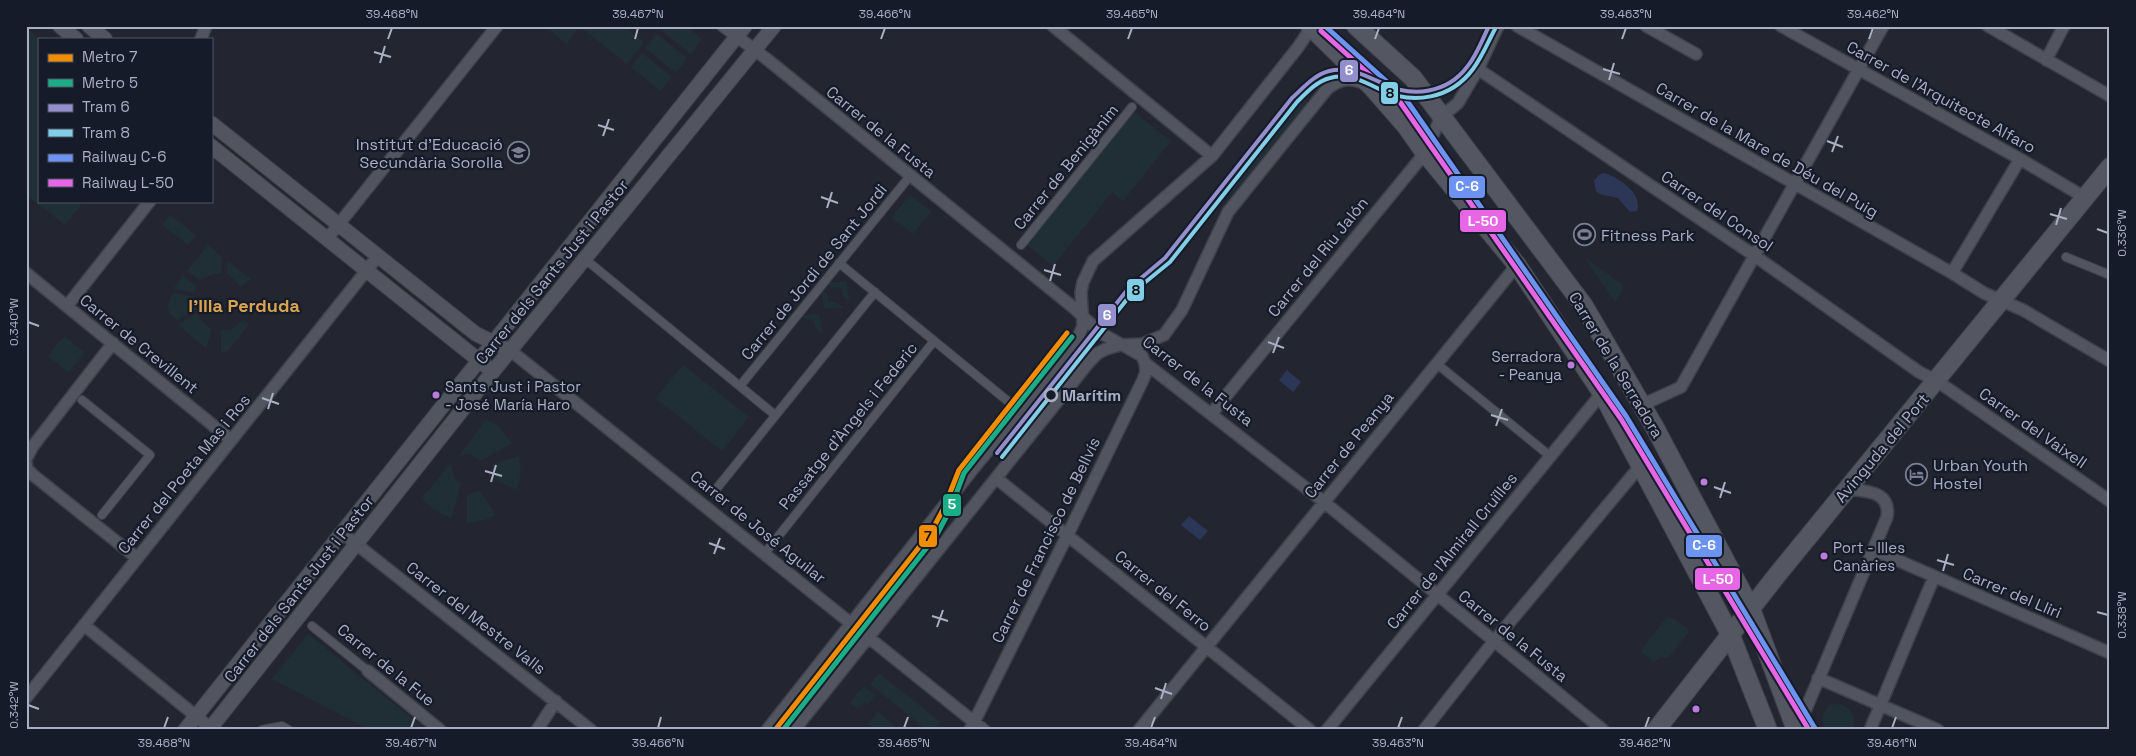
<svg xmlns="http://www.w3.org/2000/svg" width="2136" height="756" viewBox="0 0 2136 756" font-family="'Space Grotesk',sans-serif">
	<rect width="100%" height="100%" fill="#232630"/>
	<path fill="#202f36" d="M545,26H580L567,44Z
		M586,26H624L644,42L627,64L583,29Z
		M663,26H686L702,39L691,54L661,30Z
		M26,28L39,39V201H84L65,225L26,195Z
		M657,34L687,58L676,73L645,48Z
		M642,53L672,77L661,91L631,67Z
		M1301,96L1308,102L1232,195L1226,190Z
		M1133,111L1171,141L1123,201L1112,192L1053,266L1026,244Z
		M910,195L931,211L913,234L892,217Z
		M170,215L196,235L188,245L162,225Z
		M208,245L222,257L221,273L212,274L200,280L187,271Z
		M1584,257L1622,284L1623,289L1615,302Z
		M228,261L251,279L240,287L235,280L227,274Z
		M183,276L196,286L195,293L173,289Z
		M826,282H846L850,302L843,296L841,288L832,287Z
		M821,289L827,294L829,302L837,303L844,308H824Z
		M174,293L195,297L198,308L177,320C166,312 165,304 174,293Z
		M240,302L263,307L256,315L240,308Z
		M197,313L203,322L212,329L206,348L178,325Z
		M819,314L823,334L816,328L814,320L806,319L800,315Z
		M243,320L249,324L229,350L221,353V330L232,329Z
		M64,336L84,352L69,373L48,356Z
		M683,365L749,417L722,451L656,398Z
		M486,419L499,427L512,443L481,461L470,454L459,456Z
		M519,456L521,473L516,490L491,477L493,464Z
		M451,463L454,478L461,484L451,518L433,509L422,498Z
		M480,491L496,515L484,520L467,523V495Z
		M1667,617L1672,618L1688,629V633L1668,658L1660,657L1654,662L1642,653L1641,650Z
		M308,634L426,730H370L272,679Z
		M879,673L940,722L935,730H927L870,684Z
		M864,686L875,695L868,705L864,702L858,709L850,703Z
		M1839,704C1852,708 1857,718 1852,730H1825C1821,719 1822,714 1829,705Z
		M878,712L899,730H876L868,724Z"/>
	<path fill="#2c3758" d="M1604,173C1618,177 1643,193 1637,211L1630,212L1618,198L1599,194L1596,191L1594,180L1599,175Z
		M1287,370L1301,382L1293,392L1279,380Z
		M1189,516L1208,531L1200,540L1181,525Z"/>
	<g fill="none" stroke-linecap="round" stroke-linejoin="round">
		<defs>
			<path id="pedestrian" d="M1021,245L1132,107
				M2066,257L2110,275
				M585,259L775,415
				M839,263L1021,412
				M1437,364L1550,456
				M740,386L910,176
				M82,400L150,455L102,515
				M713,493L875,292
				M765,553L934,341
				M312,626L368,671
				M262,730L282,726L289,730"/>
			<path id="minor" d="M723,26L768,60L1074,308L1099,332L1142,356L1145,363L1324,502L1603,730
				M1053,26L1212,156
				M1517,26L1952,273L1984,293L2023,310L2110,361
				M1646,26L1696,54
				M1781,26L2020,159L2084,197
				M1988,26L2110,96
				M201,39L206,26
				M2046,60L2064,26
				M1478,69L1755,256L1919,372L1937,381L2110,501
				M327,239L497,26
				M26,273L231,440
				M1952,273L2020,159
				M67,306L150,201
				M511,351L984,730
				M1642,405L1681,387L1883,26
				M1212,413L1425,153L1441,117L1458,103L1478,69L1498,26
				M26,459L33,446L113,343
				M26,463L27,469L33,475L137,558
				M996,478L1310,730
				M341,532L591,730
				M1874,550L2110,653
				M84,625L213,730
				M368,671L440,730
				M1818,678L1938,730
				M26,698L378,256
				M537,730L556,701
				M767,730L977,464L1073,349L1083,326L1081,292L1083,282L1093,261L1212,156L1299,46L1312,26
				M794,730L1089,362L1098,353L1106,349L1120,345L1142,344L1164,335L1182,310L1228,212L1327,89C1340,79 1350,77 1365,84
				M970,730L1067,536L1143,380L1146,372L1145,363
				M1139,730L1517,265
				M1327,730L1602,393
				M1424,730L1494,641L1641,465
				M1797,730L1887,517C1891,491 1866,491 1848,489
				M1870,730L1934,577"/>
			<path id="tertiary" d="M60,26L76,39
				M89,26L105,39
				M211,123L476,334L511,351
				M211,146L486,366
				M185,730L745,26
				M209,730L478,390L774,26"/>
			<path id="primary" d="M1310,26L1371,86L1406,126L1425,153L1517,265L1602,393L1731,636L1768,730
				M1356,26L1413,78L1584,306L1654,426L1751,609L1796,730
				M1656,730L1777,575L2110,167"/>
		</defs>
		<use href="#pedestrian" stroke="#3f414a" stroke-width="10"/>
		<use href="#minor" stroke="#3f414a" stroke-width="14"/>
		<use href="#tertiary" stroke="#3f414a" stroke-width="16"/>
		<use href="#primary" stroke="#40434d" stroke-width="20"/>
		<use href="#pedestrian" stroke="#52555f" stroke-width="8"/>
		<use href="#minor" stroke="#52555f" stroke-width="11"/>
		<use href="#tertiary" stroke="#52555f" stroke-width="14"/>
		<use href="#primary" stroke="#545761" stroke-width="18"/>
		<defs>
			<path id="rail-1" d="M1325,26L1405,98L1626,416L1816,730"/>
			<path id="rail-2" d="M1321,31L1400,102L1621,419L1809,730"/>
		</defs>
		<use href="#rail-1" stroke="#161b2a" stroke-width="9"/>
		<use href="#rail-2" stroke="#161b2a" stroke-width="9"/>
		<use href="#rail-1" stroke="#6d93f0" stroke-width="5"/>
		<use href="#rail-2" stroke="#e666e6" stroke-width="5"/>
		<defs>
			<path id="tram-1" d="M997,453L1128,289L1165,258L1292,98C1303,88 1314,75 1329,71C1349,66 1366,76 1384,84C1413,98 1447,93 1467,67C1477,55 1482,40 1489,26"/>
			<path id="tram-2" d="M1002,457L1132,293L1170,262L1297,102C1306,93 1317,81 1330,78C1349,73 1365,82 1381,90C1413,105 1451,99 1473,69C1482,57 1488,42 1495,29"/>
		</defs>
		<use href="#tram-1" stroke="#161b2a" stroke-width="8"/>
		<use href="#tram-2" stroke="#161b2a" stroke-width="8"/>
		<use href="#tram-1" stroke="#938fcc" stroke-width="4"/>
		<use href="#tram-2" stroke="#82cee6" stroke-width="4"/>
		<defs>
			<path id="metro-1" d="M775,730L931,532L944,508L959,470L1067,333"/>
			<path id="metro-2" d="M783,730L936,536L950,510L964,473L1072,337"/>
		</defs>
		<use href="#metro-1" stroke="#161b2a" stroke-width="9"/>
		<use href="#metro-2" stroke="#161b2a" stroke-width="9"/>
		<use href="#metro-1" stroke="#f28c00" stroke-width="5"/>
		<use href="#metro-2" stroke="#1aad86" stroke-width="5"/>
	</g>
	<path fill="none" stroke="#aaafc4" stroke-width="2" d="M388,39L392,28M635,39L638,28M881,39L885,28M1128,39L1132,28M1375,39L1379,28M1622,39L1626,28M1869,39L1873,28M374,52L391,57M380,63L385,46M1603,69L1620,74M1609,80L1614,63M598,125L614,130M603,136L609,119M1827,141L1843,147M1832,152L1838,136M821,197L838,203M827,208L832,192M2050,214L2067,219M2056,225L2061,208M2097,229L2108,233M1044,270L1061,275M1050,281L1055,264M28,322L39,326M1268,342L1284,348M1273,353L1279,337M262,398L279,404M268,409L273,393M1491,415L1508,420M1496,426L1502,409M485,471L502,476M491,482L496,465M1714,487L1731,493M1720,498L1725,482M709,543L725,549M714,554L720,538M1937,560L1954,565M1943,571L1948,554M2097,612L2108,615M932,616L948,621M937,627L943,610M1155,688L1172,694M1161,699L1166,683M28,705L39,709M164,728L168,717M411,728L415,717M658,728L661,717M904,728L908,717M1151,728L1155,717M1398,728L1402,717M1645,728L1649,717M1892,728L1896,717"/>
	<defs>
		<symbol id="school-ring" viewBox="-11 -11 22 22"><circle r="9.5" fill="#161b2a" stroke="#7b7f90" stroke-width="1.5"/><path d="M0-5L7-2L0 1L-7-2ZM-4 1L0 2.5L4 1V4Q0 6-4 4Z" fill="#7b7f90"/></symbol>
		<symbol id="stadium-ring" viewBox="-11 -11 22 22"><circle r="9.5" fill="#161b2a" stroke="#7b7f90" stroke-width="1.5"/><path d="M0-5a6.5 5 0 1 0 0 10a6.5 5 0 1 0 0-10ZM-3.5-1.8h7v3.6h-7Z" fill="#7b7f90"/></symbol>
		<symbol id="hotel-ring" viewBox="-11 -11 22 22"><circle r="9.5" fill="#161b2a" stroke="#7b7f90" stroke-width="1.5"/><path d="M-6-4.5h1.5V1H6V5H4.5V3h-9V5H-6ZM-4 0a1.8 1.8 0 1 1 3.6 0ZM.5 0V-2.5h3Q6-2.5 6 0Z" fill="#7b7f90"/></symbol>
	</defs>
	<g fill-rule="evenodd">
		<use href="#school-ring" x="506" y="140" width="25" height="25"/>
		<use href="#stadium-ring" x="1572" y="222" width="25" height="25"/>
		<use href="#hotel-ring" x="1904" y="462" width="25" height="25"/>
	</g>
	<g fill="#bd7bd9" stroke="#161b2a" stroke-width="2">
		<circle cx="1571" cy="365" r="4.5"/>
		<circle cx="436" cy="395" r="4.5"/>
		<circle cx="1704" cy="482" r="4.5"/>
		<circle cx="1824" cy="556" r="4.5"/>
		<circle cx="1696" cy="709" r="4.5"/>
	</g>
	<circle fill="#161b2a" stroke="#aaafc4" stroke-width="2.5" cx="1051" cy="395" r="6"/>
	<g text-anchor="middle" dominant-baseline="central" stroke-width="4.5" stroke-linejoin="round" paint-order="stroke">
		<g font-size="15" fill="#aaafc4" stroke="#161b2a" text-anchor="start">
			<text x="1562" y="356" text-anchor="end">Serradora<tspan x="1562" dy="18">- Peanya</tspan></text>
			<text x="445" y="386">Sants Just i Pastor<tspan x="445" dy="18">- José María Haro</tspan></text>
			<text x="1833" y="547">Port - Illes<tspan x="1833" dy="18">Canàries</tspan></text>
		</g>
		<g font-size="16" fill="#aaafc4" stroke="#161b2a">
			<text transform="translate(1941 97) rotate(29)">Carrer de l'Arquitecte Alfaro</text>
			<text transform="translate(881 132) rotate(39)">Carrer de la Fusta</text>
			<text transform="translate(1767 150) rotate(30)">Carrer de la Mare de Déu del Puig</text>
			<text transform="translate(1066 167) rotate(-51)">Carrer de Benigànim</text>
			<text transform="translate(1717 211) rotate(34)">Carrer del Consol</text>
			<text transform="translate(1318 257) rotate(-51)">Carrer del Riu Jalón</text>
			<text transform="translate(552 272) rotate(-51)">Carrer dels Sants Just i Pastor</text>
			<text transform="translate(814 272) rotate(-51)">Carrer de Jordi de Sant Jordi</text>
			<text transform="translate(139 344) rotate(39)">Carrer de Crevillent</text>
			<text transform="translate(1616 365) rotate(59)">Carrer de la Serradora</text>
			<text transform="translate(1198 381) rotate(38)">Carrer de la Fusta</text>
			<text transform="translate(848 426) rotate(-51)">Passatge d'Àngels i Federic</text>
			<text transform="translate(2033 428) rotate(35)">Carrer del Vaixell</text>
			<text transform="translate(1349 445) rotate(-51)">Carrer de Peanya</text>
			<text transform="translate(1882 448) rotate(-50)">Avinguda del Port</text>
			<text transform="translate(184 474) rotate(-51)">Carrer del Poeta Mas i Ros</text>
			<text transform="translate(758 527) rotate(39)">Carrer de José Aguilar</text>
			<text transform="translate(1046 540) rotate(-64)">Carrer de Francisco de Bellvís</text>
			<text transform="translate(1452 551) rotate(-51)">Carrer de l'Almirall Cruïlles</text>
			<text transform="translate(299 589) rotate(-52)">Carrer dels Sants Just i Pastor</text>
			<text transform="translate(1163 591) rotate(39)">Carrer del Ferro</text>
			<text transform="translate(2012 593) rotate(23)">Carrer del Lliri</text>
			<text transform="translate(476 618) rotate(38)">Carrer del Mestre Valls</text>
			<text transform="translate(1513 636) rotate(39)">Carrer de la Fusta</text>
			<text transform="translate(386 665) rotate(39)">Carrer de la Fue</text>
		</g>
		<g font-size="16" fill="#aaafc4" stroke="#161b2a" text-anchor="start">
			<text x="503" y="144" text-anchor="end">Institut d'Educació<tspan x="503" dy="18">Secundària Sorolla</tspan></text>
			<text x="1601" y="235">Fitness Park</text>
			<text x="1933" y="465">Urban Youth<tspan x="1933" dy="18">Hostel</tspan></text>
		</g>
		<g font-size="16" font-weight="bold" fill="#aaafc4" stroke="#161b2a" text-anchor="start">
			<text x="1062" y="395">Marítim</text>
		</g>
		<g font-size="18" font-weight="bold" fill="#d9a450" stroke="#161b2a">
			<text x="244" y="305">l'Illa Perduda</text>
		</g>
	</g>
	<g stroke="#161b2a" stroke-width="2">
		<rect x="1339" y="59" width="20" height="24" rx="5" fill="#938fcc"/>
		<rect x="1380" y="81" width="19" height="24" rx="5" fill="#82cee6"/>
		<rect x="1448" y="175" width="38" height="24" rx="5" fill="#6d93f0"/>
		<rect x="1459" y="209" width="48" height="24" rx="5" fill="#e666e6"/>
		<rect x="1126" y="278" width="19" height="24" rx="5" fill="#82cee6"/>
		<rect x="1097" y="303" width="20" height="24" rx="5" fill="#938fcc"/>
		<rect x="942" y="493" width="20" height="24" rx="5" fill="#1aad86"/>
		<rect x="918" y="524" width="20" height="24" rx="5" fill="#f28c00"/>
		<rect x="1685" y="534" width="38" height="24" rx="5" fill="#6d93f0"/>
		<rect x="1694" y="567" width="47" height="24" rx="5" fill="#e666e6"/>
	</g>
	<g font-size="14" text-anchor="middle" font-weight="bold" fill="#fff">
		<text x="1349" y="75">6</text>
		<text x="1467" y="191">C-6</text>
		<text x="1483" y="226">L-50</text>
		<text x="1107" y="320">6</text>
		<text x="952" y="509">5</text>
		<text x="1704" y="550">C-6</text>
		<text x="1718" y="584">L-50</text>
	</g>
	<g font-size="14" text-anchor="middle" font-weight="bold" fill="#111">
		<text x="1390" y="98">8</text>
		<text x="1136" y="295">8</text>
		<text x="928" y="541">7</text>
	</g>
	<rect width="2136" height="756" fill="none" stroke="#161b2a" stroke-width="55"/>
	<rect x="38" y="38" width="175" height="165" fill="#161b2a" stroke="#515668"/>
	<rect x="48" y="54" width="25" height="8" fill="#f28c00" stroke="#515668"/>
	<text x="82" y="62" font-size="15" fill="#aaafc4">Metro 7</text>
	<rect x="48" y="79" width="25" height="8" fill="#1aad86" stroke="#515668"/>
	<text x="82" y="88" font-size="15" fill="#aaafc4">Metro 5</text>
	<rect x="48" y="104" width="25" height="8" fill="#938fcc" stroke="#515668"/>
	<text x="82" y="112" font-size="15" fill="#aaafc4">Tram 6</text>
	<rect x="48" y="129" width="25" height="8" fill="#82cee6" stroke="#515668"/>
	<text x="82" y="138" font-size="15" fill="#aaafc4">Tram 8</text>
	<rect x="48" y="154" width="25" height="8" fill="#6d93f0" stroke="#515668"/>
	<text x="82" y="162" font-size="15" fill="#aaafc4">Railway C-6</text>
	<rect x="48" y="179" width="25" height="8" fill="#e666e6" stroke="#515668"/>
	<text x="82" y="188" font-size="15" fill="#aaafc4">Railway L-50</text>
	<rect x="28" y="28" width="2080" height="700" fill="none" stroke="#aaafc4" stroke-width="2"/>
	<g font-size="12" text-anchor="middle" fill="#aaafc4">
		<text x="392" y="18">39.468°N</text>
		<text x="638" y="18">39.467°N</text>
		<text x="885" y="18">39.466°N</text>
		<text x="1132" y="18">39.465°N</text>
		<text x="1379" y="18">39.464°N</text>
		<text x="1626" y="18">39.463°N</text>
		<text x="1873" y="18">39.462°N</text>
		<text transform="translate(2122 233) rotate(-90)" y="4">0.336°W</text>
		<text transform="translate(14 322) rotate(-90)" y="4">0.340°W</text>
		<text transform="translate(2122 615) rotate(-90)" y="4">0.338°W</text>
		<text transform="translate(14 705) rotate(-90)" y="4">0.342°W</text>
		<text x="164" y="747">39.468°N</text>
		<text x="411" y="747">39.467°N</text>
		<text x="658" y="747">39.466°N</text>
		<text x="904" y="747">39.465°N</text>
		<text x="1151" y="747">39.464°N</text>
		<text x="1398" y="747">39.463°N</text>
		<text x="1645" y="747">39.462°N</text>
		<text x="1892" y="747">39.461°N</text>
	</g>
</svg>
